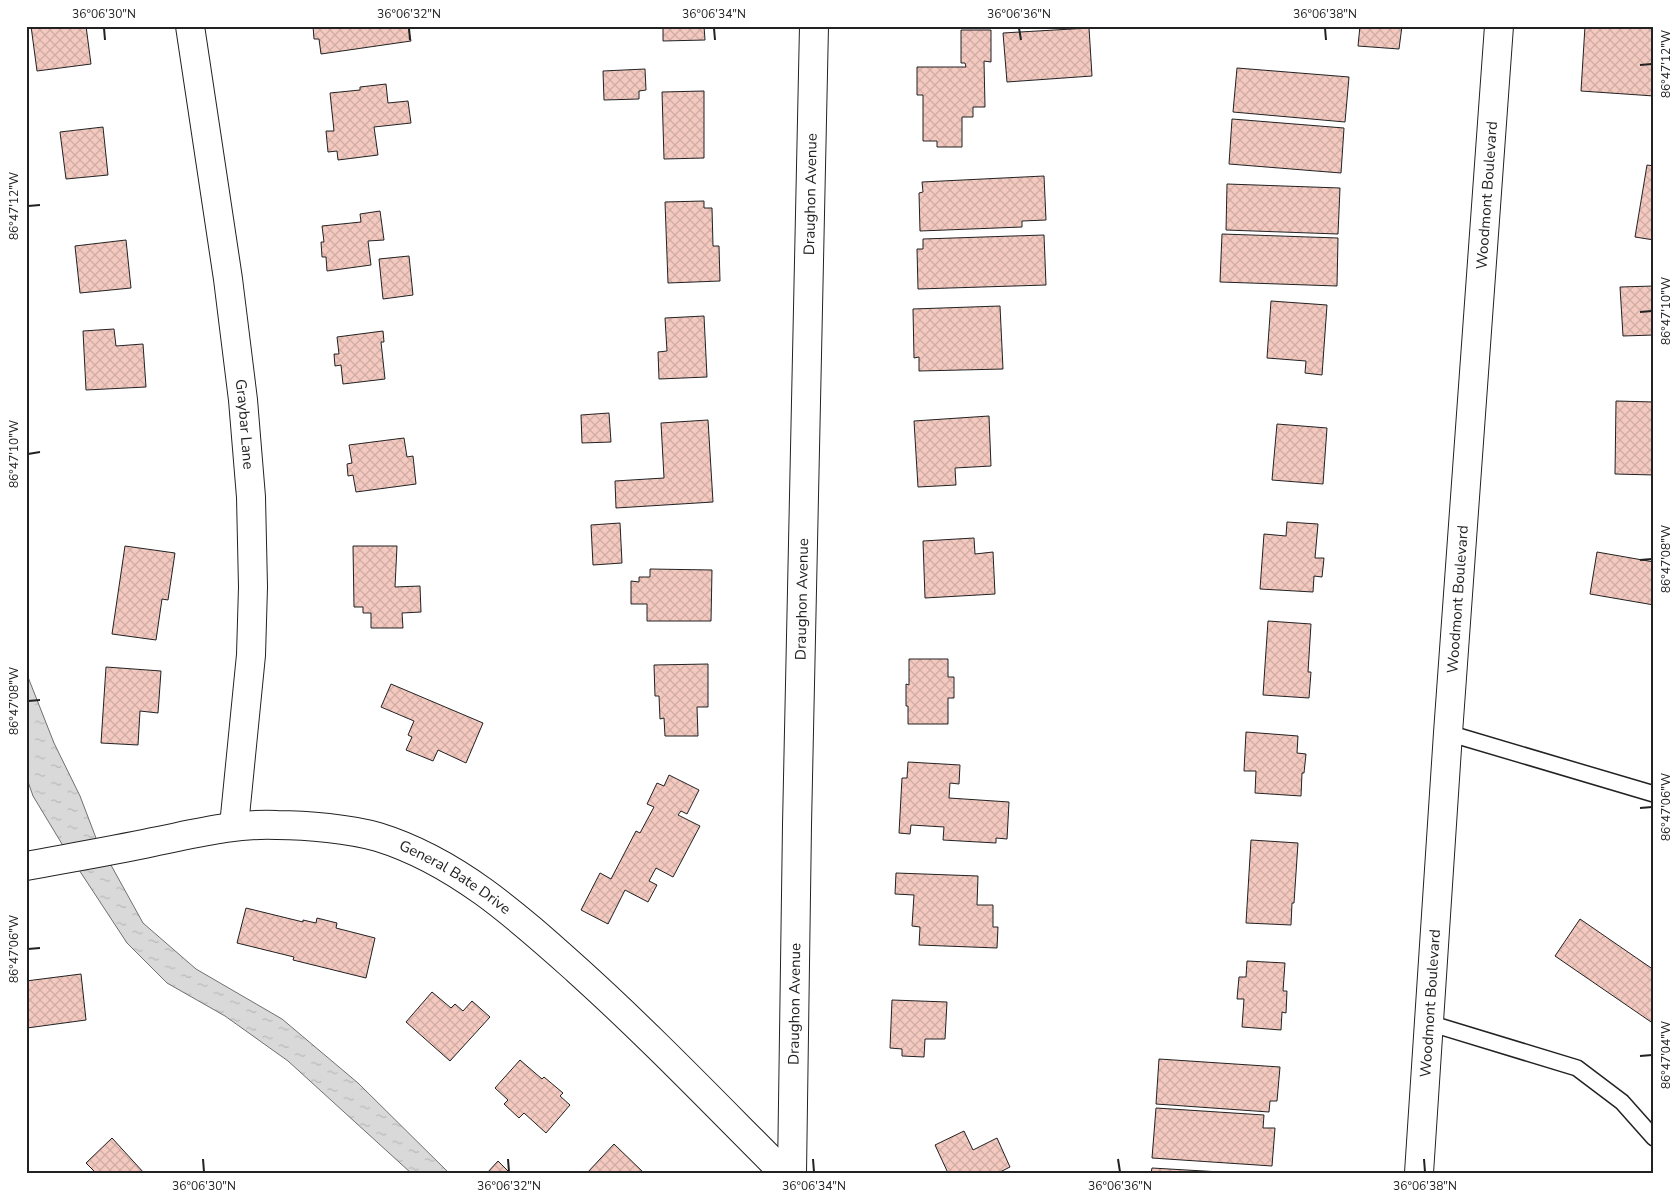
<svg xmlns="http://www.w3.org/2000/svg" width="1680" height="1199" viewBox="0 0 1680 1199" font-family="'Nunito Sans',sans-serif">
	<defs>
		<pattern id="water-ripples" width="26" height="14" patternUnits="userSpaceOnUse" patternTransform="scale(1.25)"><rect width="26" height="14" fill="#d9d9d9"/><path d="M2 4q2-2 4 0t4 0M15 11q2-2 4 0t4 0" fill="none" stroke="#bababa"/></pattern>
		<pattern id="building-cross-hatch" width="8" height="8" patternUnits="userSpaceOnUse" patternTransform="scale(1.25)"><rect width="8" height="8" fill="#f3c9c0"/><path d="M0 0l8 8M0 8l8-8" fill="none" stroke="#d0aca5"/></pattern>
	</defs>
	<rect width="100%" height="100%" fill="#fff"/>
	<path fill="url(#water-ripples)" stroke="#6f6f6f" d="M26,672L54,743L80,796L96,838L143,923L196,969L282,1019L358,1083L449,1173H411L288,1061L225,1016L167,983L127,943L62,844L33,796L26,776Z"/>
	<path fill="url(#building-cross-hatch)" stroke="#222" d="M31,26H86L91,64L37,71Z
		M313,26H408L411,41L321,54L319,39H314Z
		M663,26H704L705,40L663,41Z
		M1360,26H1402L1399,49L1358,46Z
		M1585,26H1654V96L1581,91Z
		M1089,28L1092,76L1007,82L1003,33Z
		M961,30H991V62L984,61L985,107H973V117H962V147H937V141H923V95H917V67H966L965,63H961Z
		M1237,68L1349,77L1345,122L1233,112Z
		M645,69L646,90L639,91V99L604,100L603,71Z
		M386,84L388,103L408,101L411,123L374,127L378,155L338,160L337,151L328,152L326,131H334L330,93L360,90V87Z
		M704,91V158L664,159L662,92Z
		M1232,119L1344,128L1341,173L1229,164Z
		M103,127L108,175L66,179L60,132Z
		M1647,165L1654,166V240L1635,237Z
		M1044,176L1046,220L1022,221V227L920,231L919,193L923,192L922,182Z
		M1227,184L1340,188L1338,234L1226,230Z
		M704,201V208H712L713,246H719L720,281L668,283L665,202Z
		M380,211L384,240L368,241L371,265L327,271L326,257H322L321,242H324L322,226L361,222L360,214Z
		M1222,234L1338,238L1337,286L1220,282Z
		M1044,235L1046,285L918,289L917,249H923V239Z
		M126,240L131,288L80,293L75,246Z
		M409,256L413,295L383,299L379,259Z
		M1654,286V335L1623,336L1620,287Z
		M1271,301L1327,305L1322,375L1305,373L1306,361L1267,358Z
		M1000,306L1003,369L919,371V357L914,358L913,309Z
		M704,316L707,377L659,379L658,352L667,351L665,318Z
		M114,329L116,346L143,344L146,387L86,390L83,331Z
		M383,331L384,342H381L385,379L343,384L341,365L335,366L334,354H339L337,337Z
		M1616,401L1654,402V475L1615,474Z
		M609,413L611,442L582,443L581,415Z
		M989,416L991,466L955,468L956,485L918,487L914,421Z
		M708,420L713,502L616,508L615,481L664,478L661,423Z
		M1277,424L1327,428L1323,484L1272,480Z
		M404,438L407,457L413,456L416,484L356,492L353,475L348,476L347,464L352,463L349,445Z
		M1287,522L1318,524L1315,558H1324L1322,577L1314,576L1313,592L1260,589L1264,534L1286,536Z
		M620,523L622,563L593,565L591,525Z
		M974,538L975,554L993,552L995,594L925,598L923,541Z
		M125,546L175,553L168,600L162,599L156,640L112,634Z
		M353,546H397L395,587L420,586L421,612L402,613L403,628H371V613H363V607H354Z
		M1597,552L1654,562V605L1590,594Z
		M650,569L712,570L711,621H647V604H631V581L639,582V577H650Z
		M1268,621L1311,624L1308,672H1311L1309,698L1263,695Z
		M909,659H948V677H954V698H948V724H908V706H906V684L909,685Z
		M708,664V707H697L698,736H665L664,718L660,719L659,696H655L654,665Z
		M106,667L161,671L158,713L140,711L138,745L101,743Z
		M391,684L483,723L466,763L438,750L433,761L406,750L412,737L408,735L414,721L381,707Z
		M1246,732L1298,736L1297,753L1306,754L1304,773H1302L1301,796L1255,793L1256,771H1244Z
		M908,762L960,765L959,784L950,783L949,798L1009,802L1007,839L996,838V843L943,840L944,827L911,825L910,834L899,833L902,778H907Z
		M669,775L699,790L687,814L681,811L678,815L700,826L673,877L656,868L649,881L657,885L648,902L625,890L608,924L581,910L600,873L611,879L636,831L640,833L654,807L647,804L657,783L664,786Z
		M1251,840L1298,843L1294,903H1292L1291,925L1246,923Z
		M896,873L978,876L977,905H993V927H998L997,948L919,945L920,927L912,926L914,895L895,894Z
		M246,908L303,922V920L316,923L317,918L337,923L336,928L375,938L366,978L293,960L294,957L237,943Z
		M1580,919L1654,970V1024L1555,956Z
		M1247,961L1285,963L1283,991H1287L1286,1013L1282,1012L1281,1030L1242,1027L1244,999H1237L1239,977H1246Z
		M81,974L86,1020L27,1028L26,981Z
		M432,992L451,1008L455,1004L463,1011L472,1001L490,1017L450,1061L406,1022Z
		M892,1000L947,1002L945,1039H925L924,1057L902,1056V1049L890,1048Z
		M1159,1059L1280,1067L1277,1101H1270L1269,1112L1156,1104Z
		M520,1060L542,1079L544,1077L563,1093L560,1096L570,1105L546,1133L524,1113L519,1118L504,1104L508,1100L495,1088Z
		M1156,1108L1264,1115L1263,1128H1275L1272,1166L1152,1158Z
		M964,1131L973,1150L997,1138L1010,1167L998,1173H948L935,1145Z
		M112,1138L144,1173H96L86,1163Z
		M614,1144L644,1173H587Z
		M498,1161L510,1173H487Z
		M1152,1168L1238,1173H1151Z"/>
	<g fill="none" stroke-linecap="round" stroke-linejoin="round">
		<defs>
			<path id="lane" d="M1448,733L1654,794
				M1429,1023L1577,1068L1622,1102L1654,1138"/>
			<g id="street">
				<path id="s1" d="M190,26L228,279L243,400L251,497L253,587L251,655L234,826"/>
				<path id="s2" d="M26,866C69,858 111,851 153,842C194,834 235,823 277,825C307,825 350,829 378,837C456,861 518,917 577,970C649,1035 716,1105 784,1173"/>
				<path id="s3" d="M792,1173L797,825L814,26"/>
			</g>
			<g id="primary">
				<path id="s4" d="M1419,1173L1448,733L1499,26"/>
			</g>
		</defs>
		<use href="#lane" stroke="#222" stroke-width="18"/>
		<use href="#street" stroke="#222" stroke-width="30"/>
		<use href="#primary" stroke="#222" stroke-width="30"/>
		<use href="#lane" stroke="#fff" stroke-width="15"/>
		<use href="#street" stroke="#fff" stroke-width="28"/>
		<use href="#primary" stroke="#fff" stroke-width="28"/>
	</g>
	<path fill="none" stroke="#222" stroke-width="2" d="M104,28L105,40M409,28L410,40M714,28L715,40M1019,28L1021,40M1325,28L1326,40M1640,65L1652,64M28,206L40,205M1640,312L1652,311M28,454L40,452M1640,560L1652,559M28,701L40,700M1640,808L1652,807M28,949L40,948M1640,1056L1652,1055M203,1159L204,1172M508,1159L509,1172M813,1159L814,1172M1118,1159L1120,1172M1424,1159L1425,1172"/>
	<g text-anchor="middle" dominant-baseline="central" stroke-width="4" stroke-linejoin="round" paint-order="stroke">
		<g font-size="15" fill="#222" stroke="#fff">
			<text stroke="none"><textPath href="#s3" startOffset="979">Draughon Avenue</textPath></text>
			<text stroke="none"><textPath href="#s4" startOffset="980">Woodmont Boulevard</textPath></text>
			<text stroke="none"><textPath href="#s1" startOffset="402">Graybar Lane</textPath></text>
			<text stroke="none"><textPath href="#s3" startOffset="574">Draughon Avenue</textPath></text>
			<text stroke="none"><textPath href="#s4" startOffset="575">Woodmont Boulevard</textPath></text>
			<text stroke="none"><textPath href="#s2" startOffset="444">General Bate Drive</textPath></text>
			<text stroke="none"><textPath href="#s4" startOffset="170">Woodmont Boulevard</textPath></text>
			<text stroke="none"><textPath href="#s3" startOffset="169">Draughon Avenue</textPath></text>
		</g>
	</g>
	<rect width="1680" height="1199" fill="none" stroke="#ffffff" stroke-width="55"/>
	<rect x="28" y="28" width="1624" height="1144" fill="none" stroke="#222" stroke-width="2"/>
	<g font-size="12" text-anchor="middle" fill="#222">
		<text x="104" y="18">36°06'30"N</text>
		<text x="409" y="18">36°06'32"N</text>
		<text x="714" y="18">36°06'34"N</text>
		<text x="1019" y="18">36°06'36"N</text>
		<text x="1325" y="18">36°06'38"N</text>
		<text transform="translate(1666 64) rotate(-90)" y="4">86°47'12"W</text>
		<text transform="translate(14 206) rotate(-90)" y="4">86°47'12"W</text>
		<text transform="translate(1666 311) rotate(-90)" y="4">86°47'10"W</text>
		<text transform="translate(14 454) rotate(-90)" y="4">86°47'10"W</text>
		<text transform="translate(1666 559) rotate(-90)" y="4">86°47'08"W</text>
		<text transform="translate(14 701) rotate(-90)" y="4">86°47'08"W</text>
		<text transform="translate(1666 807) rotate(-90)" y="4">86°47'06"W</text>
		<text transform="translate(14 949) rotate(-90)" y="4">86°47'06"W</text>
		<text transform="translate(1666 1055) rotate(-90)" y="4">86°47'04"W</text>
		<text x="204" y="1190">36°06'30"N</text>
		<text x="509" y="1190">36°06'32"N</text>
		<text x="814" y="1190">36°06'34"N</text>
		<text x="1120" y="1190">36°06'36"N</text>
		<text x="1425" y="1190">36°06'38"N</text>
	</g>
</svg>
